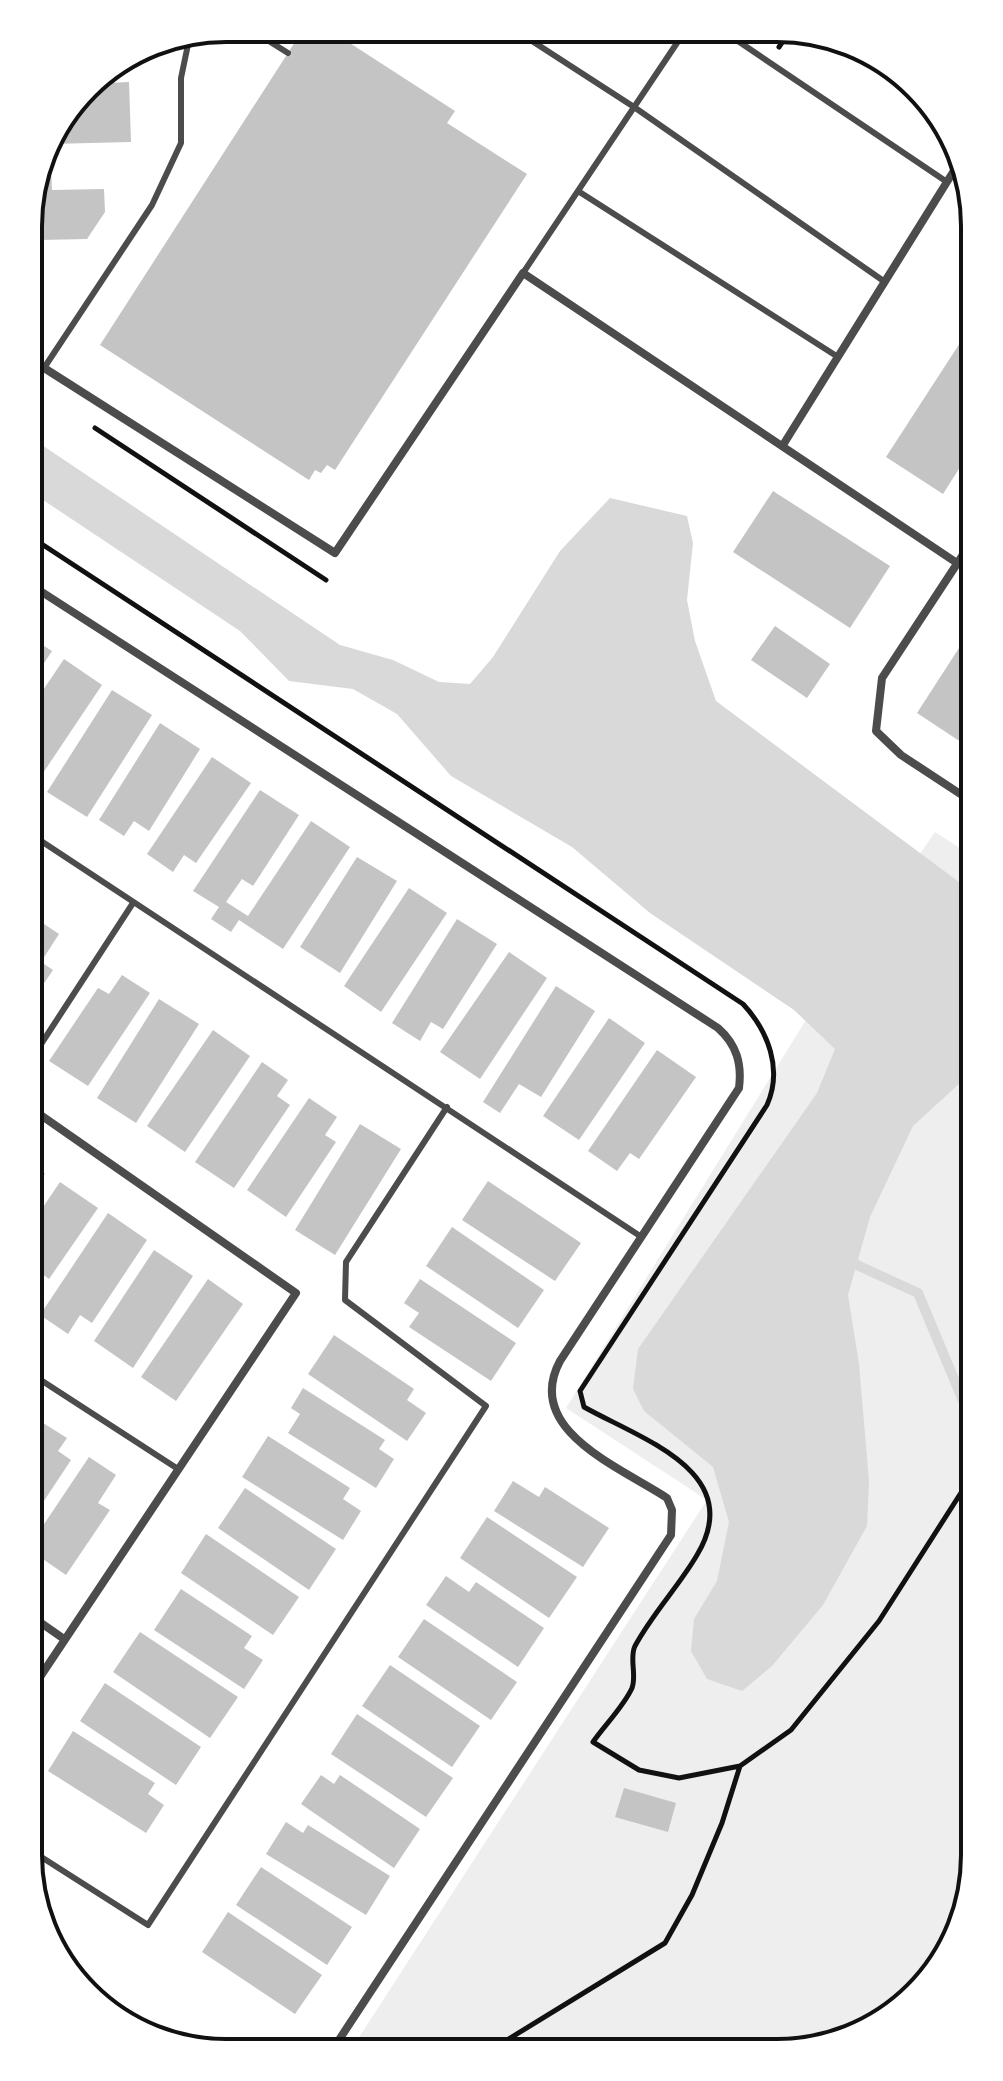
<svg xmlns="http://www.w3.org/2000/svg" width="1003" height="2081" viewBox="0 0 1003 2081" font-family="Cabin,sans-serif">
	<rect width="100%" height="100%" fill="#fff"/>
	<path fill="#eee" d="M935,832L971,855L975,1869L934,1976L887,2020L829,2046L352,2048L707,1500L566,1408L809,1015Z"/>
	<path fill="#d9d9d9" d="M30,437L340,645L393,660L439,682L470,684L493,657L560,551L610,498L687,516L693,543L687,600L695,641L716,701L971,891L972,1072L913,1126L870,1217L848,1295L859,1364L869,1481L867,1526L823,1605L772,1666L742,1691L707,1679L691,1651L694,1619L717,1581L729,1522L713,1467L644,1411L633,1389L638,1349L817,1093L835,1049L794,1010L650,913L572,847L451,776L397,714L353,689L289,681L240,631L31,492Z"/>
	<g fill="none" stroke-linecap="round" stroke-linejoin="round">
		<path stroke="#d9d9d9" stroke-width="10" d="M849,1257L857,1265L918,1293L964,1403L973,1414"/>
	</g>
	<path fill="#c4c4c4" d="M304,28L328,29L455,111L447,123L527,174L335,470L327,465L321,473L315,470L309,480L100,345Z
		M107,70V83L129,82L131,142L50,144L52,190L104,189L105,212L87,239L41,240V257H30V200L49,138L95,77Z
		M969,329V453L943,494L886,457Z
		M773,491L890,566L850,628L733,552Z
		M775,626L830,664L807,698L751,660Z
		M970,631V748L917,713Z
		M31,638L52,651L31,683Z
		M64,659L102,685L41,776L31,769V708Z
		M112,690L152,715L87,817L47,792Z
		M160,723L200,749L149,831L134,821L124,836L99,820Z
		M212,757L251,783L196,863L184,855L173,872L147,854Z
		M260,790L299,815L253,886L242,879L226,902L248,916L311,821L350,847L283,949L239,920L231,932L211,919L219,907L193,891Z
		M357,857L397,881L340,973L300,947Z
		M409,888L447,913L381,1012L344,986Z
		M32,916L59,934L41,962L53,970L32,1001Z
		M457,919L497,944L443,1029L431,1022L420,1041L392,1023Z
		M509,952L547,978L480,1079L440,1052Z
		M122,975L150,993L88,1086L49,1061L98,988L109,994Z
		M556,986L595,1011L541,1097L519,1084L500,1113L483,1102Z
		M159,999L199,1024L136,1123L97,1098Z
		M609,1018L645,1043L579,1140L543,1116Z
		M213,1030L250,1056L185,1152L147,1126Z
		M657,1050L696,1077L639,1159L630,1153L617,1171L588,1151Z
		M262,1062L288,1080L277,1096L290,1105L234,1188L195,1162Z
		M309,1098L337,1117L325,1135L336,1142L286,1217L247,1190Z
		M360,1124L401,1149L335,1255L295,1230Z
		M33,1165L45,1174L33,1192Z
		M488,1181L581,1243L555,1281L462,1220Z
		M60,1182L98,1208L49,1279L37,1270L33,1277V1222Z
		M108,1213L147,1240L92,1323L80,1315L68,1334L40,1315Z
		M452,1227L544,1290L518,1328L426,1266Z
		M154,1250L193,1276L133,1368L94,1341Z
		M208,1279L243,1304L176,1401L141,1377Z
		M420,1279L516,1343L491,1381L409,1327L419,1313L404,1303Z
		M334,1335L414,1389L407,1400L426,1413L407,1441L308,1374Z
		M303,1388L385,1440L379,1449L394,1459L376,1488L288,1433L300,1414L291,1408Z
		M40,1421L67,1438L58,1451L71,1460L34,1516L33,1431Z
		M268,1436L350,1488L343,1499L361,1511L343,1540L242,1477Z
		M89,1457L116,1475L98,1503L110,1510L66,1575L34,1553V1539Z
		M513,1481L539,1497L545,1487L609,1528L583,1567L494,1511Z
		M245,1488L336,1549L309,1590L218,1528Z
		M487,1517L577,1577L549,1618L460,1558Z
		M206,1534L299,1597L273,1635L181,1573Z
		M446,1576L469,1592L476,1582L544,1628L518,1667L426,1605Z
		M181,1589L252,1636L244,1648L263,1660L244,1689L154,1630Z
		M424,1619L517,1682L491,1720L398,1657Z
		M140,1632L238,1697L210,1738L113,1672Z
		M390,1665L480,1726L452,1767L362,1706Z
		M105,1683L201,1747L176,1785L80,1721Z
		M357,1714L453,1778L426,1817L331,1754Z
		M73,1731L155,1783L148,1794L164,1805L146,1833L48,1771Z
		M321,1775L334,1784L340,1775L420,1829L394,1868L301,1804Z
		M624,1788L676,1803L668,1832L615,1817Z
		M286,1822L303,1833L308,1825L390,1876L366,1915L266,1854Z
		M261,1867L352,1927L327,1965L236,1905Z
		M228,1912L322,1975L295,2014L202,1952Z"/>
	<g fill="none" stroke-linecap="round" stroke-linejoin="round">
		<path stroke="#111" stroke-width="5" d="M779,47L789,32
			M95,428L326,580
			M31,537L743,1004C768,1031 783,1069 767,1105L580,1391L584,1407C641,1439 747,1472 697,1555C679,1586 652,1614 635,1646C629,1658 637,1675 632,1688C624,1706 604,1726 593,1742L639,1770L679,1778L740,1766L791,1730L879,1621L973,1474
			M494,2048L665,1943L692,1895L722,1823L740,1766"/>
		<path stroke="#4c4c4c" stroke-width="6" d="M248,28L288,53
			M515,30L634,107L885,282
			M723,31L947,182
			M578,191L838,357
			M523,273L685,31
			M44,368L152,205L181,143V78L190,35
			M32,835L640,1236
			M32,1058L133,903
			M33,1375L178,1469
			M35,1853L148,1925L486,1406L345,1300L346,1262L447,1107"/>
		<path stroke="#4c4c4c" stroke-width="8" d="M30,359L335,553L523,273L957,563
			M783,445L960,161
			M970,544L882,678L876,731L901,755L971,801
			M31,585L718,1028C737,1045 742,1064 739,1088L560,1361C523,1430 620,1467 667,1498L672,1510L671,1535L333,2049
			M32,1109L296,1293L34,1686
			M34,1618L64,1639"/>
	</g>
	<path d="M0 0H1003V2081H0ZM226 42H777A184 184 0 0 1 961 226V1855A184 184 0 0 1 777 2039H226A184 184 0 0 1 42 1855V226A184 184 0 0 1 226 42Z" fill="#fff" fill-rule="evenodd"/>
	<path fill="none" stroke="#111" stroke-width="4" d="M226 42H777A184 184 0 0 1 961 226V1855A184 184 0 0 1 777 2039H226A184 184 0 0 1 42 1855V226A184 184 0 0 1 226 42Z"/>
</svg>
